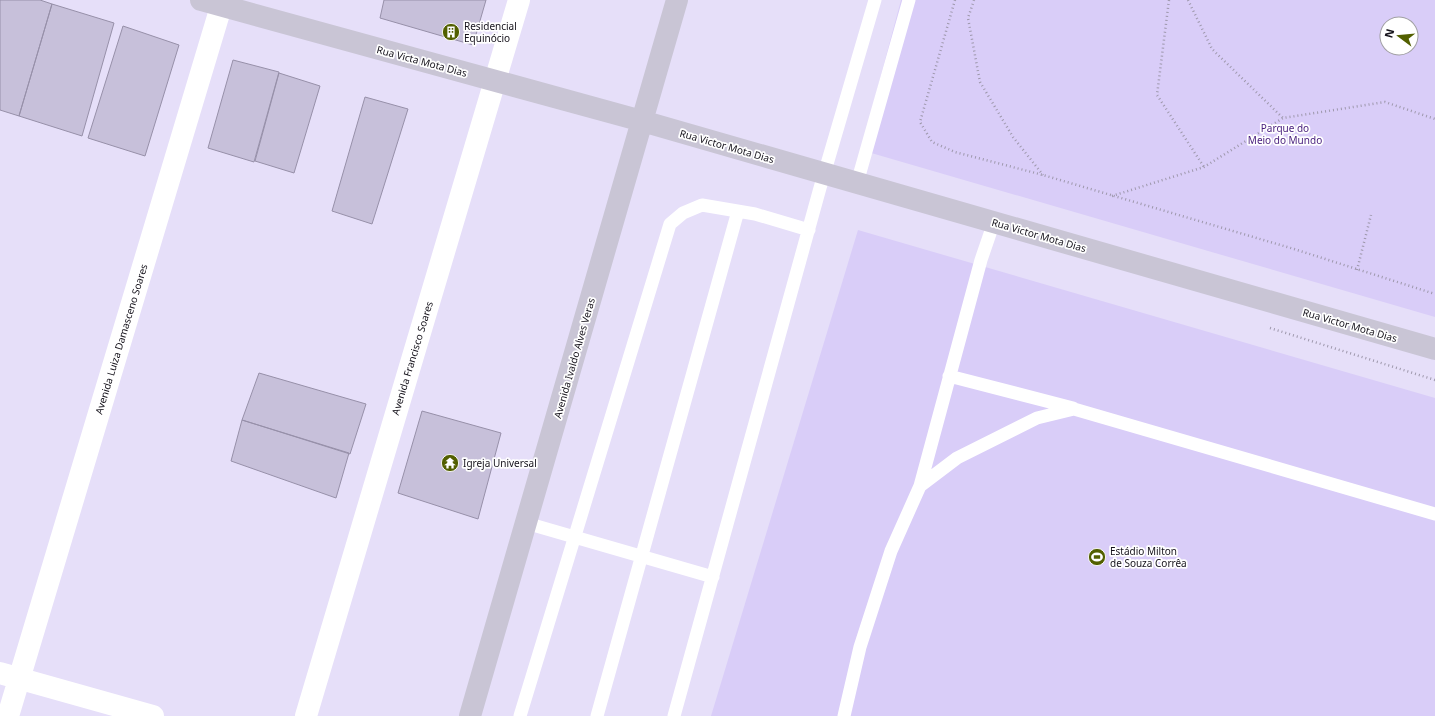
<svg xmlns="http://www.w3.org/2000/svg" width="1435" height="716" viewBox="0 0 1435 716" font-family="'Noto Sans',sans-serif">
	<rect width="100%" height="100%" fill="#e6dff9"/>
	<path fill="#d9cdf8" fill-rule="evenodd" d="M901,0H1435V317L861,150ZM1387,24H1411V48H1387Z
		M858,230L1435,398V716H711Z"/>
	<path fill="#c7c0da" stroke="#9790a9" d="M0,0H40L52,4L19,116L0,110Z
		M384,0H486L473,45L380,18Z
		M52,4L114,23L82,136L19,116Z
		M123,26L179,45L145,156L88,138Z
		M233,60L279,72L254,162L208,148Z
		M279,73L320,86L294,173L255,161Z
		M365,97L408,109L372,224L332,211Z
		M259,373L366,404L350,454L242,420Z
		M422,411L501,433L478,519L398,493Z
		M242,420L349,453L336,498L231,461Z"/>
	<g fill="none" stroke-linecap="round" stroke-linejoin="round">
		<path stroke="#9e98ac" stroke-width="2.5" stroke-dasharray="1 3" stroke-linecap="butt" d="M955,0L920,122L932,142L955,152L1043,175L1294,249L1435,294
			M974,0L968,18L980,82L1013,137L1043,175
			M1169,0L1157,95L1204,167
			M1188,0L1212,49L1283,118
			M1112,196L1204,167L1283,118L1385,102L1435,119
			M1357,270L1371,215
			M1270,328L1435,380"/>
		<path stroke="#fff" stroke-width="13" d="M857,183L909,0
			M949,376L1073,408
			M920,486L981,260L994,222
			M526,523L713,577
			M520,716L670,224L683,213L702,205L755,214L809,230
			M597,716L738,211
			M674,716L820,188L875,0
			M844,716L860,647L891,551L920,486L957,458L1037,418L1074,409L1435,514"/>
		<path stroke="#fff" stroke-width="22" d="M0,673L153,716
			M8,716L223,0
			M306,716L519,0"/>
		<path stroke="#c9c5d5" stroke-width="22" d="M201,0L642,121L1435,349
			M470,716L677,0"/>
	</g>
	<defs>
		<symbol id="building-disc" viewBox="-11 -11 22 22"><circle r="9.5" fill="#525f00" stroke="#fff"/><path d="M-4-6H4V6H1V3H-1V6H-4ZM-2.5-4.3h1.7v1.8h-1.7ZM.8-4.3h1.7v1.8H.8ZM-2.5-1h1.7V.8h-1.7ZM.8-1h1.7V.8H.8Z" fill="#fff"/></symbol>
		<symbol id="temple-disc" viewBox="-11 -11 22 22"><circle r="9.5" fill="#525f00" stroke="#fff"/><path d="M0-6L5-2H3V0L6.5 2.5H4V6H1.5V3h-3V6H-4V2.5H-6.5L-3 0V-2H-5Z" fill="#fff"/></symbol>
		<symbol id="stadium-disc" viewBox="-11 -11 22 22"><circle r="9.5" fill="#525f00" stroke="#fff"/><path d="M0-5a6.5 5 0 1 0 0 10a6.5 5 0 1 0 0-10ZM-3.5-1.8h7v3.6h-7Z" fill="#fff"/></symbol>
	</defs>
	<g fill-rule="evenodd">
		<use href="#building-disc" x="441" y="22" width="20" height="20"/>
		<use href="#temple-disc" x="440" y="453" width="20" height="20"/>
		<use href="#stadium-disc" x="1087" y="547" width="20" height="20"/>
	</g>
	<g text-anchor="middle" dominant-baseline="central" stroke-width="3.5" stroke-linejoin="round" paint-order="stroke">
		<g font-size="10" fill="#14111a" stroke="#fff" text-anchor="start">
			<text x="464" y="26">Residencial<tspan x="464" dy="12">Equinócio</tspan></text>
			<text x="463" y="463">Igreja Universal</text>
			<text x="1110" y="551">Estádio Milton<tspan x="1110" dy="12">de Souza Corrêa</tspan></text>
		</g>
		<g font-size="10" fill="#14111a" stroke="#fff">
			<text transform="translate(422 61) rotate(15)">Rua Victa Mota Dias</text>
			<text transform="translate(727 146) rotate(16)">Rua Victor Mota Dias</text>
			<text transform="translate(1039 235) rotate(16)">Rua Victor Mota Dias</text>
			<text transform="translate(1350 325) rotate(16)">Rua Victor Mota Dias</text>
			<text transform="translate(121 339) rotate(-73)">Avenida Luiza Damasceno Soares</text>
			<text transform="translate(412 358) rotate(-73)">Avenida Francisco Soares</text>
			<text transform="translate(574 358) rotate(-74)">Avenida Ivaldo Alves Veras</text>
		</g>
		<g font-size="10" fill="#451b7b" stroke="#fff">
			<text x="1285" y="128">Parque do<tspan x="1285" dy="12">Meio do Mundo</tspan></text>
		</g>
	</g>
	<g transform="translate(1399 36) rotate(286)"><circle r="19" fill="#ffffff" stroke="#a1a0a3"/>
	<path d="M0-3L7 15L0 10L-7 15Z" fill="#525f00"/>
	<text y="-6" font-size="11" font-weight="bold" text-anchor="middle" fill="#14111a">N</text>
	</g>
</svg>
